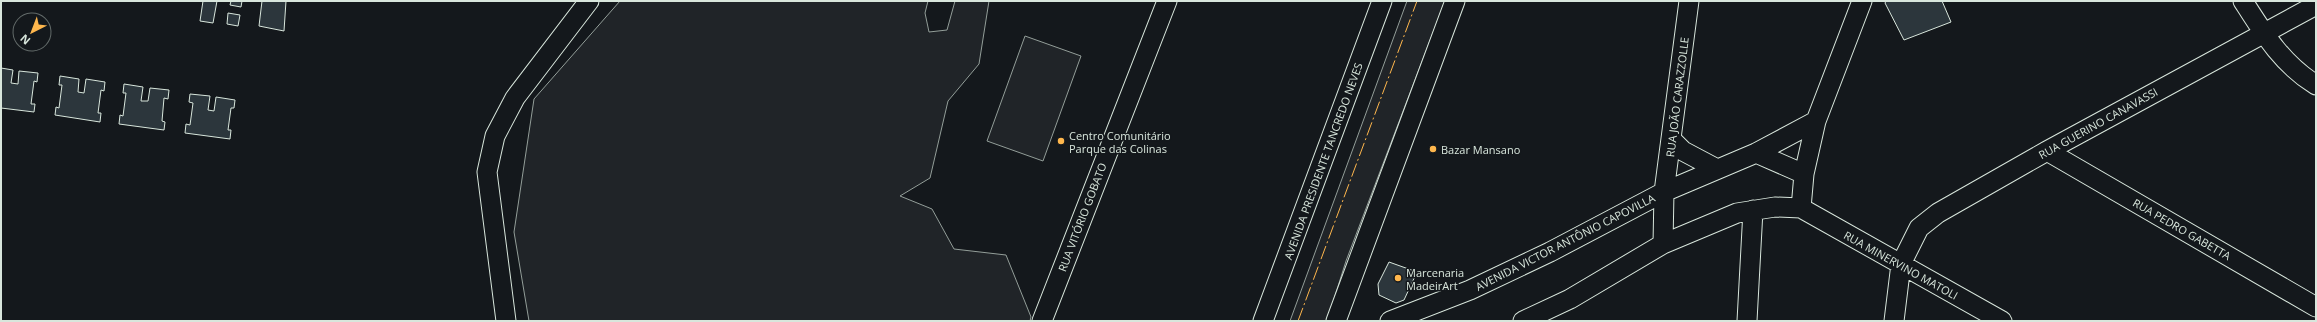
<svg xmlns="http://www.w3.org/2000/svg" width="2317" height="322" viewBox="0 0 2317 322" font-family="'Open Sans',sans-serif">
	<rect width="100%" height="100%" fill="#14181c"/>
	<path fill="#202428" stroke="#939e99" d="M620,1H928L925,13L929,32L947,30L955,1H989L979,64L948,101L930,178L900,196L932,209L954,249L1006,255L1031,317L1030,321H529L514,232L534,99Z
		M1407,1H1445L1346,261L1327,321H1290Z
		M1025,36L1081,56L1043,161L987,141Z"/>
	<path fill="#2c363c" stroke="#d8e6dc" d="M203,1H217L213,23L200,21Z
		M231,1H242L241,7L230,5Z
		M262,1H286L284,31L259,26Z
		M1886,1H1942L1951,22L1904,40L1885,3Z
		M228,13L240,15L238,26L227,24Z
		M1,68L13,70L11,83L18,84L19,71L38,73L37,82L34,81L31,104H35L34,112L1,108Z
		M60,76L79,79L78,92L84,93L86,79L105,82L104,91L101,90L98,113H101L100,122L55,115L56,107L59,108L62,85H59Z
		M124,84L143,87L141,101H148L150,88L169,90L168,99L164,98L162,121L165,122L164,130L119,124L120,115L123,116L126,93H123Z
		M190,94L210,96L208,110L214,111L216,97L235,100L234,108H231L228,130H231L230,139L185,133L186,124L190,125L193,103L189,102Z
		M1389,262L1417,272L1404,300L1396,303L1379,295L1378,284Z"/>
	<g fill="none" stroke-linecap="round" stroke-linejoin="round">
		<defs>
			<path id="minor" d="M2243,1C2264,34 2282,64 2316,85
				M1672,140L1683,151L1717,169
				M2047,151L2316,307
				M1804,174L1816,121L1862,1
				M1801,208L2002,321
				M1663,244L1664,192L1689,1
				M506,321L487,172L495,136L515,98L589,1
				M1042,321L1167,1
				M1263,321L1382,1
				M1336,321L1455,1
				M1390,321L1470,290L1550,252L1664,192L1756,153L1816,121
				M1523,321L1570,299L1663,244L1737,213L1775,207L1801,208L1804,174L1756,153
				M1747,321L1753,210
				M1894,321L1901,264L1919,228L1938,213L2047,151L2316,5"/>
		</defs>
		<use href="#minor" stroke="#d8e6dc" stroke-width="21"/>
		<use href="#minor" stroke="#14181c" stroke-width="19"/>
		<path stroke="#ffb74d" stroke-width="1" stroke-dasharray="14 3 2 3" stroke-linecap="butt" d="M1298,321L1417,1"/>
	</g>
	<g fill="#ffb74d" stroke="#14181c" stroke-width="1.5">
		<circle cx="1061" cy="141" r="4"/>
		<circle cx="1433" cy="149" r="4"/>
		<circle cx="1398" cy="278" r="4"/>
	</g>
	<g text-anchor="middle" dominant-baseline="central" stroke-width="3" stroke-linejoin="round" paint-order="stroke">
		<g font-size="11" fill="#d8e6dc" stroke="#14181c">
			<text transform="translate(1677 97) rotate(-83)">RUA JOÃO CARAZZOLLE</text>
			<text transform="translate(2098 123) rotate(-29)">RUA GUERINO CANAVASSI</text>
			<text transform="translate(1323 161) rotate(-70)">AVENIDA PRESIDENTE TANCREDO NEVES</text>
			<text transform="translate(1082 217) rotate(-69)">RUA VITÓRIO GOBATO</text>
			<text transform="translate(2182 229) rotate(30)">RUA PEDRO GABETTA</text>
			<text transform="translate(1565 242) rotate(-27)">AVENIDA VICTOR ANTÔNIO CAPOVILLA</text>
			<text transform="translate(1901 265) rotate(29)">RUA MINERVINO MATOLI</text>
		</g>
		<g font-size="11" fill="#d8e6dc" stroke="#14181c" text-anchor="start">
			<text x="1069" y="135">Centro Comunitário<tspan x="1069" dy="13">Parque das Colinas</tspan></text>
			<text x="1441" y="149">Bazar Mansano</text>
			<text x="1406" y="272">Marcenaria<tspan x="1406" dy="13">MadeirArt</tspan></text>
		</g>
	</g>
	<rect width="2317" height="322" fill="none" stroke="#d8e6dc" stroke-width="4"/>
	<g transform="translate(32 32) rotate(222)"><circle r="19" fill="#14181c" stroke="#626a69"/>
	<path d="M0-3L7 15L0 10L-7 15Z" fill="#ffb74d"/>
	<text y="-6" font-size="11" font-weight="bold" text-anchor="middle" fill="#d8e6dc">N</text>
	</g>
</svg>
